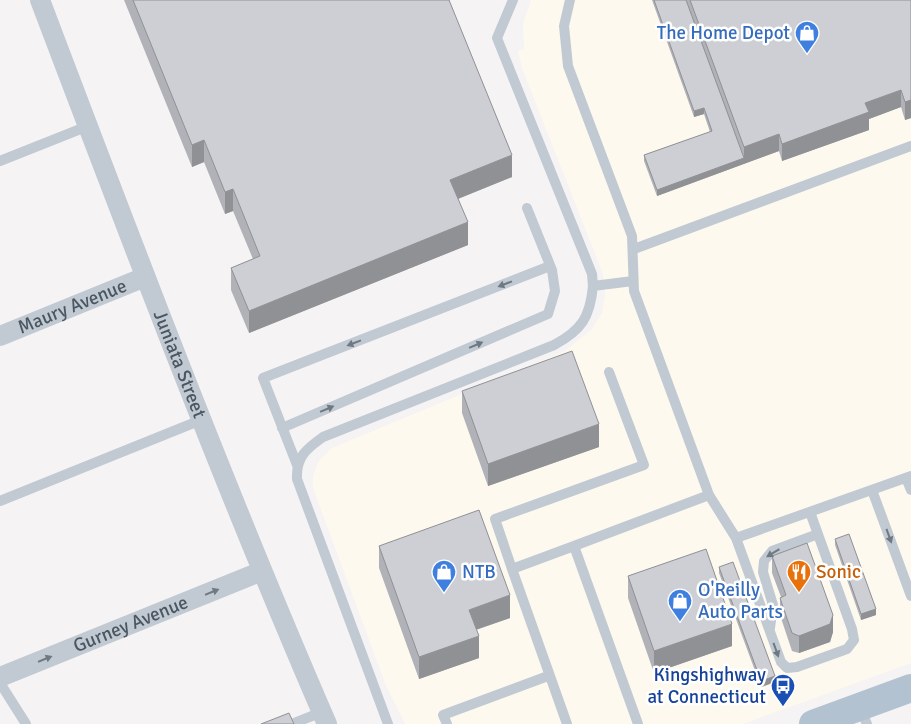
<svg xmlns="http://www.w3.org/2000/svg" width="911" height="724" viewBox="0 0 911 724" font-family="Signika,sans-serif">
	<rect width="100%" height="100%" fill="#f5f3f3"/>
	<path fill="#fdf9ef" d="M531,0H911V663L743,724H405L385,683L313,488V475L319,461L332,448L565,351L591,330L602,313L605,296L603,274L522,68L518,51L524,49L523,24Z"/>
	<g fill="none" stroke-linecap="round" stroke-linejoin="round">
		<path stroke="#c1cad2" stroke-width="10" d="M513,0L497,38L592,274L593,286
			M570,0L564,26L568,66L632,236L634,291L709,495L736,538L911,476
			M0,161L88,126
			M634,249L911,146
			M282,428L548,314L555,291L552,270L527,208
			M297,465L263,378L550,266
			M906,478L911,490
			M872,490L911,596
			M0,501L201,420
			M736,538L781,662L787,668L797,667L847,649L854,640L852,629L810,512
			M512,569L495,519L644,465L609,372
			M770,628L773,605L763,572L764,561L772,551L818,534
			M0,683L26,724
			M860,708L867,724
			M292,724L322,712
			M388,724L297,479C296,457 306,449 323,437L554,345C582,330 590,317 593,286L633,281
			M447,724L443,715L548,676
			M567,724L512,569L574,546
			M638,724L574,546L709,495"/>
		<g stroke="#c1cad2" stroke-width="20">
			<path id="s1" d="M40,0C132,243 224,486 327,724"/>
			<path id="s2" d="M0,336L145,277"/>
			<path id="s3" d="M0,677L262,571"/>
		</g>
		<path stroke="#b3c2d1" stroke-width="28" d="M813,724L911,688"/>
	</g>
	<path fill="#b0b2b7" d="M124,0H449L512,177L458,199L468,245L249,333L231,290V268L253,259L233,211L225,214L204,162L192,167Z
		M652,0H911V118L905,120L901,107L869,119V130L782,161L779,151L657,196L644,161V155L710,132L704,114L694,117Z
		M462,391L599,447L488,486L462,413Z
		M835,539L876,615L861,620L835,545Z
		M379,546L510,618L476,630L479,658L419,679L379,568Z
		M772,556L833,632L830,642L799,653L792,651L780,615V598L781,597L772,573Z
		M719,567L775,682L761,687L719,573Z
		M628,576L732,646L654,673L628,598Z"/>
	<path fill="#909195" d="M901,90V107L869,119V130L782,161V144L865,103Z
		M911,100V118L905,120V102Z
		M704,108V114L694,117V111Z
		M779,134V151L657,196V190L744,158V147Z
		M204,140V162L192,167V145Z
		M512,155V177L450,202V180Z
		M233,189V211L225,214V192Z
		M468,222V245L249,333V311Z
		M599,424V447L488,486V464Z
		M510,595V618L469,632V610Z
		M876,609V615L861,620V614Z
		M833,615V632L830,642L799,653V636Z
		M732,624V646L654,673V651Z
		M479,636V658L419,679V657Z
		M775,676V682L761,687V681Z"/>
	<path fill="#cdcfd5" stroke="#909195" d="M133,0H449L512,155L450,180L468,222L249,311L231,268L260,256L233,189L225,192L204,140L192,145Z
		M654,0H686L744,158L657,190L644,155L712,131L704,108L694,111Z
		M690,0H911V100L905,102L901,90L865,103L869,112L782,144L779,134L744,147Z
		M572,351L599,424L488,464L462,391Z
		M479,510L510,595L469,610L479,636L419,657L379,546Z
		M849,534L876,609L861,614L835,539Z
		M807,543L833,615L830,624L799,636L792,633L780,598L786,595L772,556Z
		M706,549L732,624L654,651L628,576Z
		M733,562L775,676L761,681L719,567Z
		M289,713L294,724H261Z"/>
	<defs><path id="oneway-solid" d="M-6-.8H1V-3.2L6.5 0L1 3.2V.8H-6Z" transform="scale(1.25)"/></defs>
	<g fill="#6e7983">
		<use href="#oneway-solid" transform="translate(505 284) rotate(159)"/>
		<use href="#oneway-solid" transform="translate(354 343) rotate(159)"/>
		<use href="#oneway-solid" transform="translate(476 345) rotate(-23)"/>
		<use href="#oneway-solid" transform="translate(327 409) rotate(-23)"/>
		<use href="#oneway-solid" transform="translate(889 536) rotate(70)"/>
		<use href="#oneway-solid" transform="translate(773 553) rotate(149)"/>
		<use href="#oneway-solid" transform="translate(212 592) rotate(-22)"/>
		<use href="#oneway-solid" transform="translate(776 650) rotate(70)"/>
		<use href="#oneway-solid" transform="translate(45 659) rotate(-22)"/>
	</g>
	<defs>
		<symbol id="shop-pin" viewBox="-11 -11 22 30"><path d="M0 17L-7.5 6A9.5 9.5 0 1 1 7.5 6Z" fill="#3f7fe0" stroke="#fff"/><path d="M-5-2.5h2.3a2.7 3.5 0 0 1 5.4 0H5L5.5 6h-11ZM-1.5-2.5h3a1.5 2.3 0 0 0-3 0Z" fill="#fff"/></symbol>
		<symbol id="restaurant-pin" viewBox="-11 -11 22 30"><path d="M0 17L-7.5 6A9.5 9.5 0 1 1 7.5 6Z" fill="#e8710a" stroke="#fff"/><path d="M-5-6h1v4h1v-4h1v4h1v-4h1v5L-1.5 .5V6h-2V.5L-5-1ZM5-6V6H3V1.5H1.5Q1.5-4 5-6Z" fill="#fff"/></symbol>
		<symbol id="bus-pin" viewBox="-11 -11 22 30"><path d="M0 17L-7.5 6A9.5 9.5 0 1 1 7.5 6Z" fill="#1a4fb4" stroke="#fff"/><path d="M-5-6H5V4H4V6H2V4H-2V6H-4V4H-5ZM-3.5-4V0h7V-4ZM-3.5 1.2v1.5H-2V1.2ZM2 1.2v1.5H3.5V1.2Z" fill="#fff"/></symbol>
	</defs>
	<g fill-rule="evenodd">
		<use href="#shop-pin" x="793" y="19" width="28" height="38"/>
		<use href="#shop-pin" x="430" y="558" width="28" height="38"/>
		<use href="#restaurant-pin" x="785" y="558" width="28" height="38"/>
		<use href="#shop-pin" x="666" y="587" width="28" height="38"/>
		<use href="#bus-pin" x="769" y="672" width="28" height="38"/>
	</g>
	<g text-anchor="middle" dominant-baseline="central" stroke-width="5" stroke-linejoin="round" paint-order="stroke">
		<g font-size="19" fill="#366cbe" stroke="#fff" text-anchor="start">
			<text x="790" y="33" text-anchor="end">The Home Depot</text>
			<text x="462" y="572">NTB</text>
			<text x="698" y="590">O'Reilly<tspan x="698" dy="22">Auto Parts</tspan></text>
		</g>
		<g font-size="19" fill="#4a5661" stroke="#fff">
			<text stroke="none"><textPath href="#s2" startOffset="78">Maury Avenue</textPath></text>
			<text stroke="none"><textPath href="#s1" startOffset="390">Juniata Street</textPath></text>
			<text stroke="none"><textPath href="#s3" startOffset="141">Gurney Avenue</textPath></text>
		</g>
		<g font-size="19" fill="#c56008" stroke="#fff" text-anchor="start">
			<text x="816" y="572">Sonic</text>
		</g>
		<g font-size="19" fill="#164399" stroke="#fff" text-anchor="end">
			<text x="766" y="675">Kingshighway<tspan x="766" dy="22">at Connecticut</tspan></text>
		</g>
	</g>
</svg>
